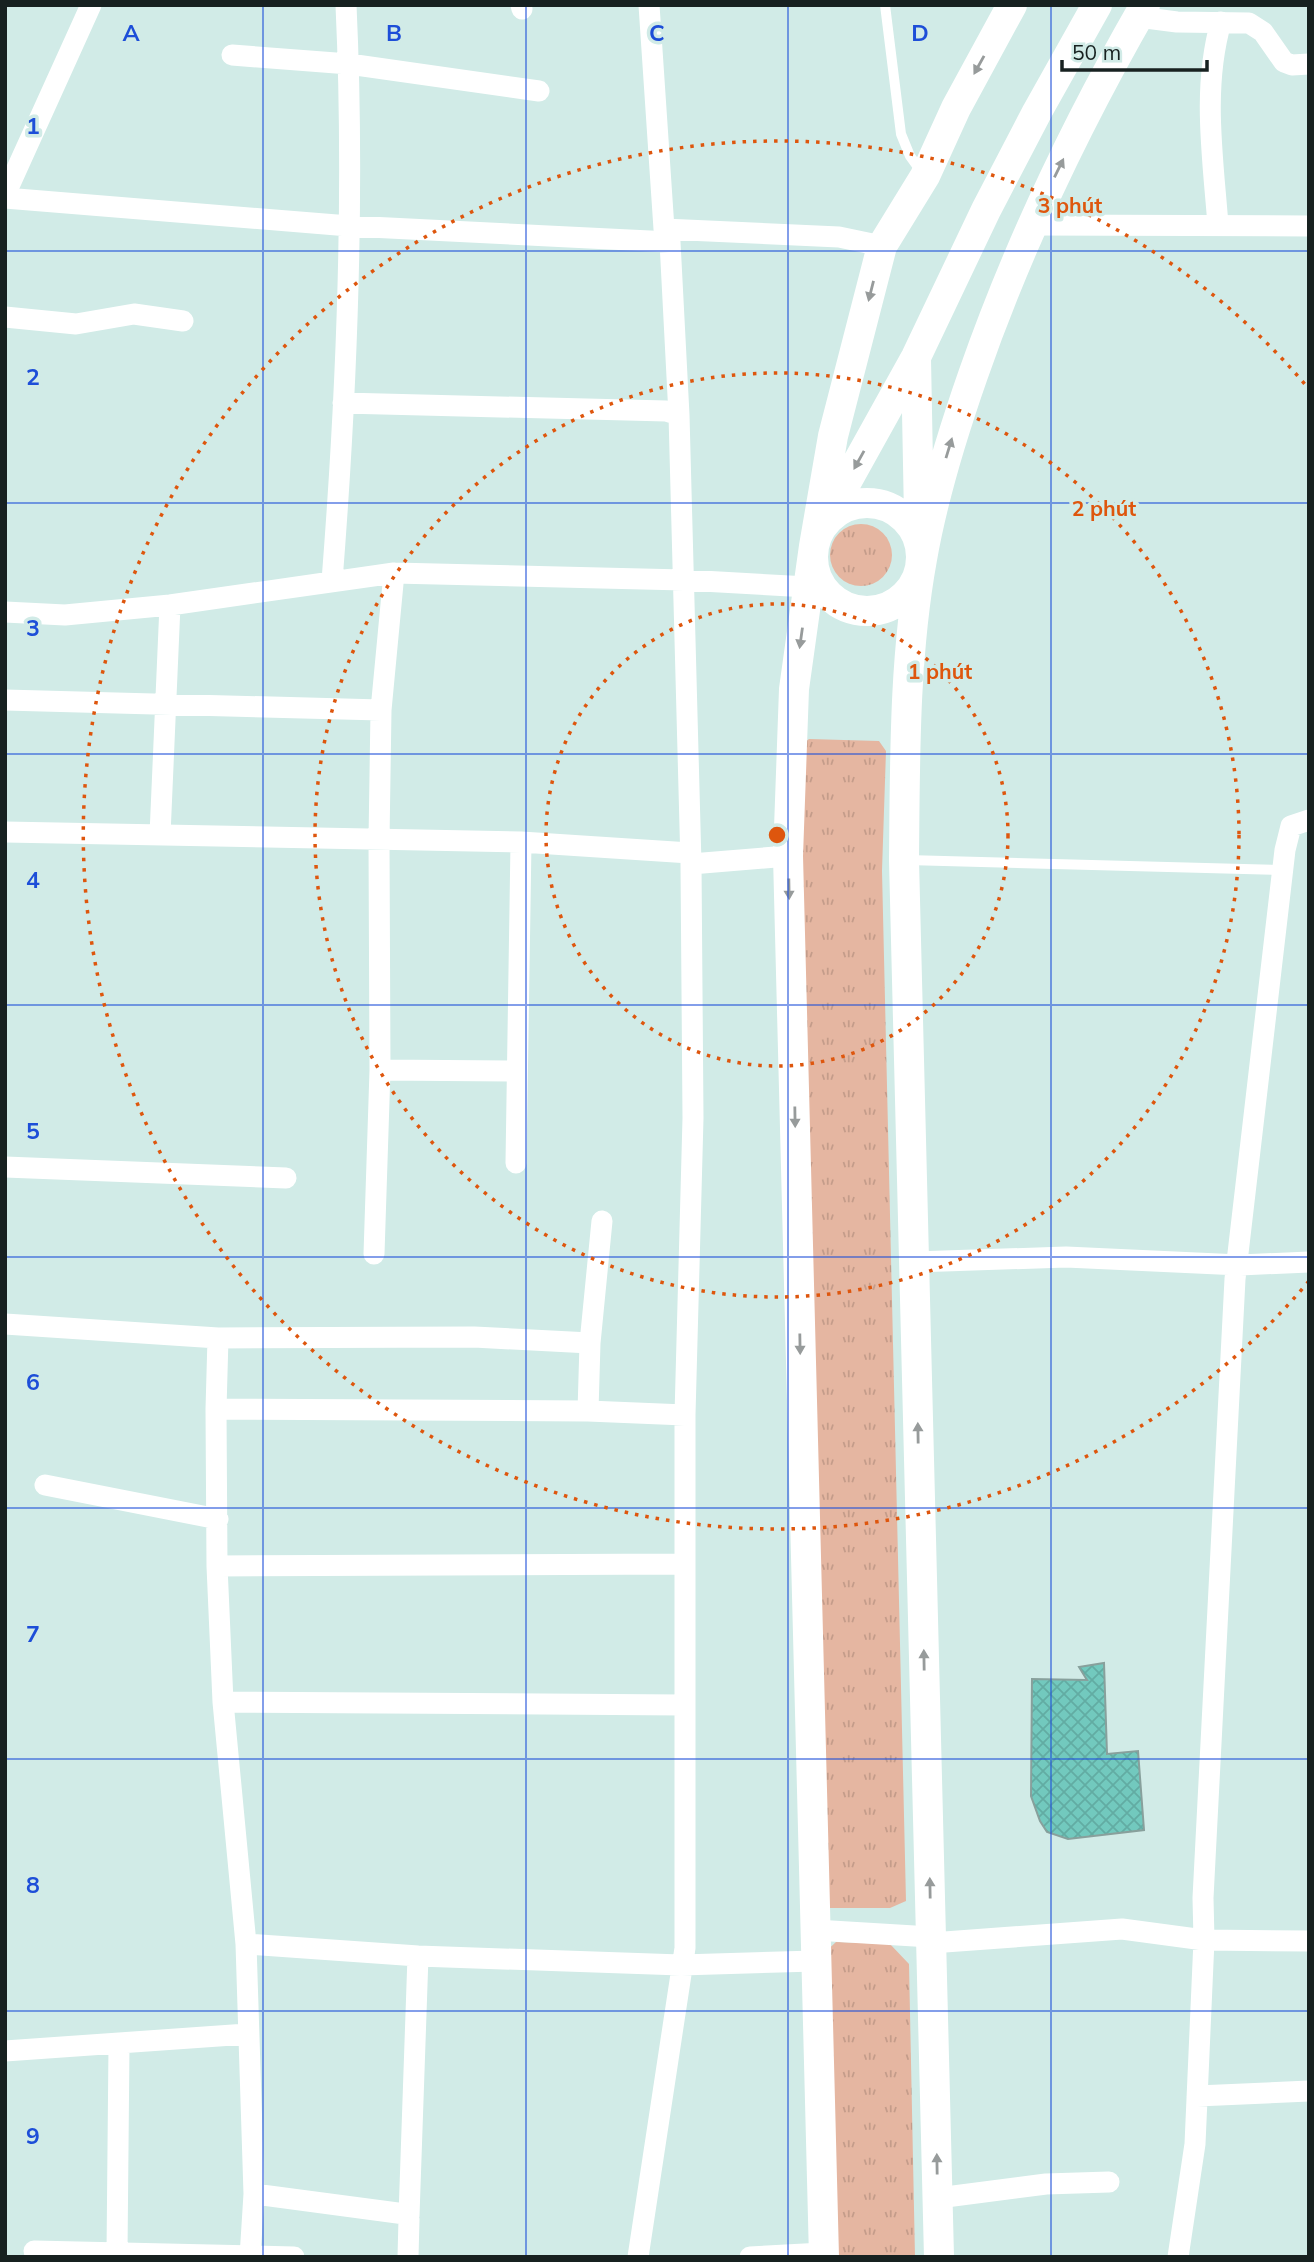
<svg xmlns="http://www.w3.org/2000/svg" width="1314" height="2262" viewBox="0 0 1314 2262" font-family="Mulish,sans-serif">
	<defs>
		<pattern id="grass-tufts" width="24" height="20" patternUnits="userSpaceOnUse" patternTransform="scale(1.75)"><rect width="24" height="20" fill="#e5b6a1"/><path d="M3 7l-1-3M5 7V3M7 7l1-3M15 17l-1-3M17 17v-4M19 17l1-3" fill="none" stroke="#c49c8a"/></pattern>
		<pattern id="building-cross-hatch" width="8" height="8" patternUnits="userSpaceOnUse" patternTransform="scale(1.75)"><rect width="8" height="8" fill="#72c9be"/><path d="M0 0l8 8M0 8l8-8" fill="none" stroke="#62aca3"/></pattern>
	</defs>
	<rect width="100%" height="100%" fill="#d1ebe7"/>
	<path fill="url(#grass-tufts)" d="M830 555a31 31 0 1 1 62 0a31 31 0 1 1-62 0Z
		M809,739L879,741L886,751L882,871L906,1901L890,1908H822L796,867L801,745Z
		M836,1942L890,1944L909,1964L915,2257H829L822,1955Z"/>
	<path fill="url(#building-cross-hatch)" stroke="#88a09c" stroke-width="2" d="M1104,1663L1107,1754L1138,1751L1144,1830L1068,1839L1047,1832L1040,1821L1031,1796L1032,1679L1087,1680L1079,1667Z"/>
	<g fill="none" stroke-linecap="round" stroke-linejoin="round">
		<path stroke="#fff" stroke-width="10" d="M885,5L901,134L910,156L923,174
			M907,860L1282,870"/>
		<path stroke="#fff" stroke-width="21" d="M521,5L522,9
			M1138,17L1177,22L1249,23L1263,32L1284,62L1292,65L1309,64
			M232,55L349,64L539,91
			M5,195L91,5
			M5,198L349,226L670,242
			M1032,225L1309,226
			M1218,225C1213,158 1202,88 1221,22
			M664,229L839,237L882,246
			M5,317L76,324L134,314L183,321
			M343,403L666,411L679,415
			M332,581C347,390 355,197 346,5
			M5,612L65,615L170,605L394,573L684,580L808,587
			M5,700L381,710
			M5,832L521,842L690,853
			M160,835L170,605
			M691,864L788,856
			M380,1070L517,1071
			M516,1163L521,842
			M5,1167L286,1178
			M374,1254L380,1070L379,840L381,710L394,573
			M914,1262L1066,1257L1240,1265L1309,1262
			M5,1324L218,1338L474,1337L590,1343
			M218,1338L216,1409L217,1566L223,1702L246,1944L254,2194L250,2257
			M216,1409L588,1411L685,1415
			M588,1411L590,1343L602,1221
			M45,1485L218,1519
			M217,1566L685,1564
			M223,1702L683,1705
			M815,1930L931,1937
			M931,1943L1122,1929L1204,1940L1309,1941
			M246,1944L418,1956L681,1965L815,1961
			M5,2051L247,2034
			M1197,2096L1309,2091
			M254,2194L405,2214L409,2219L408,2257
			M938,2198L1046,2184L1109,2182
			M409,2216L418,1956
			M34,2251L294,2257
			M117,2253L119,2044
			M638,2257L685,1948V1415L693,1118L691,864L679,415L670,242L664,229L649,5
			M750,2257L823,2253
			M1178,2257L1195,2144L1204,1940L1203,1898L1235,1279L1285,850L1291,826L1309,820"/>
		<path stroke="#fff" stroke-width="30" d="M916,359L919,516
			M813 557a54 54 0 1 1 108 0a54 54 0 1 1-108 0Z
			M826,519L916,357L986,210L1037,112L1097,5
			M824,2257L788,856L794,689L814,546L833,436L882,246L925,176L956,108L1012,5
			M939,2257L904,860C905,760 904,658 922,559C933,496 952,435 973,375C1018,246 1077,123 1145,5"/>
	</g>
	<defs><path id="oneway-solid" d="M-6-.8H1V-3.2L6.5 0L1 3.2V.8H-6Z" transform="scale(1.75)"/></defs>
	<g fill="#979b9b">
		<use href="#oneway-solid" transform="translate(979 65) rotate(119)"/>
		<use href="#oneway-solid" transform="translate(1059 168) rotate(-64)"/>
		<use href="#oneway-solid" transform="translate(871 291) rotate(104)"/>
		<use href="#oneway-solid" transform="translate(949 448) rotate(-73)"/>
		<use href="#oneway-solid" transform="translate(859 460) rotate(119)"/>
		<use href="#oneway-solid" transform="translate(801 638) rotate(98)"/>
		<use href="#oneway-solid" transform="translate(789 889) rotate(89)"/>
		<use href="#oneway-solid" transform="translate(795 1117) rotate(89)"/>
		<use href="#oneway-solid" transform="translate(800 1344) rotate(89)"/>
		<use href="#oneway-solid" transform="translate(918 1433) rotate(-91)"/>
		<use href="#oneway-solid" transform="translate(924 1660) rotate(-91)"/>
		<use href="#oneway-solid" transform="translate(930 1888) rotate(-91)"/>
		<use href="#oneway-solid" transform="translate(937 2164) rotate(-91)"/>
	</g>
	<path fill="none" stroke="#1d4ed8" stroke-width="2" stroke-opacity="0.55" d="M263,5V2257M526,5V2257M788,5V2257M1051,5V2257M5,251H1309M5,503H1309M5,754H1309M5,1005H1309M5,1257H1309M5,1508H1309M5,1759H1309M5,2011H1309"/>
	<g fill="none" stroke="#de560d" stroke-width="3.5" stroke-dasharray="3.5 7">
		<circle cx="777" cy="835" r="231"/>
		<circle cx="777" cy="835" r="462"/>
		<path d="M1309 1281A694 694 0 1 1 1309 389"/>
	</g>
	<g font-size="23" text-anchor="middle" font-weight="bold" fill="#1d4ed8" stroke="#d1ebe7" stroke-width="7" stroke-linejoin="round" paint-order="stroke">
		<text x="131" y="41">A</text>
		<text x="394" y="41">B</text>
		<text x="657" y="41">C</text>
		<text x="920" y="41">D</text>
		<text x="33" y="134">1</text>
		<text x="33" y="385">2</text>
		<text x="33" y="636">3</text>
		<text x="33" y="888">4</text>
		<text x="33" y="1139">5</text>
		<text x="33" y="1390">6</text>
		<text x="33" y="1642">7</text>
		<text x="33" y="1893">8</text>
		<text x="33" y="2144">9</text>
	</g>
	<circle cx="777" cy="835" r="10" fill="#de560d" stroke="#d1ebe7" stroke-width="3.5"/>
	<g font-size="21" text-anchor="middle" font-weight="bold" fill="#de560d" stroke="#d1ebe7" stroke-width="7" stroke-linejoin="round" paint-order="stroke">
		<text x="1070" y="213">3 phút</text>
		<text x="1104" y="516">2 phút</text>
		<text x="940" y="679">1 phút</text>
	</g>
	<rect width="1314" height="2262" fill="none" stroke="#172120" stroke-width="14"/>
	<path d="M1062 60v10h145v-10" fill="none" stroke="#172120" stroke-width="3.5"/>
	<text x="1072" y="60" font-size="21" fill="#172120" stroke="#d1ebe7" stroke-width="5" paint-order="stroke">50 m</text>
</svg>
